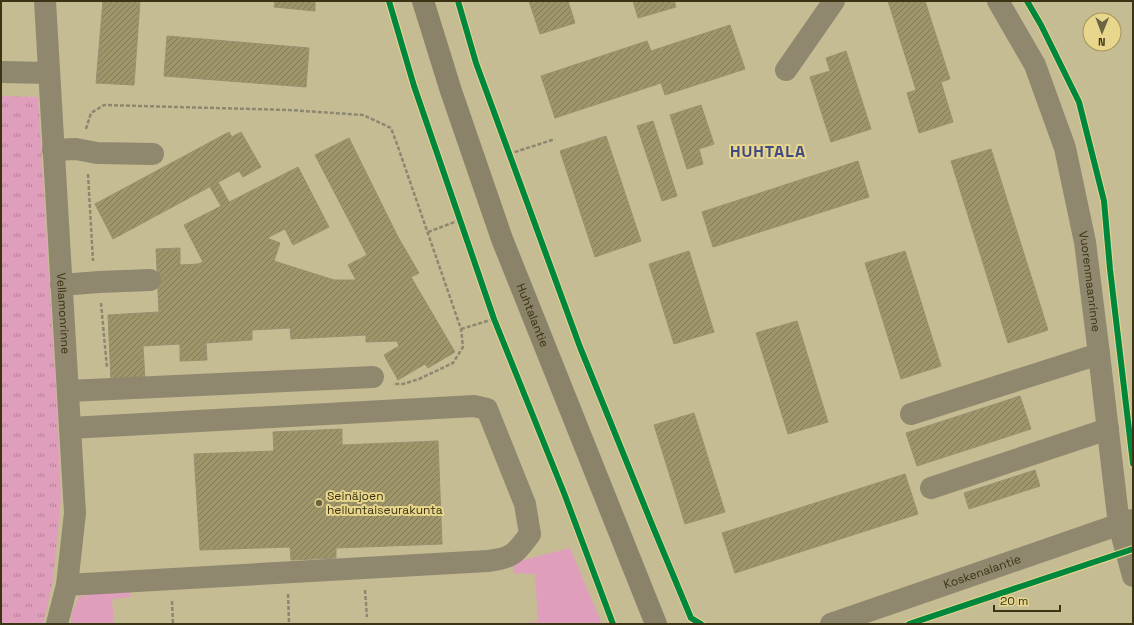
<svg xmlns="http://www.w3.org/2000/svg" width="1134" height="625" viewBox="0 0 1134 625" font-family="'Space Grotesk',sans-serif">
	<defs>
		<pattern id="park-tufts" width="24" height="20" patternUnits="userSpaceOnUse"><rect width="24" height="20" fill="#df9ebb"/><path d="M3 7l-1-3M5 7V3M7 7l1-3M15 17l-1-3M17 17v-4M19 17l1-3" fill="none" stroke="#b68197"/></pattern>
		<pattern id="building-hatch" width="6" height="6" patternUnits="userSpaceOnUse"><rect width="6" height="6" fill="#9f956a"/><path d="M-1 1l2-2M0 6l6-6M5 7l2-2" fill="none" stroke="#837a56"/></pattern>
	</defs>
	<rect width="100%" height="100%" fill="#c6bc94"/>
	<path fill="#df9ebb" d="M570,548L602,624H503L538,622L535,574L513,573V567L516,562Z
		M129,589L131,597L112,599L114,624H71V614L79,597L105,591Z"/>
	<path fill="url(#park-tufts)" d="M1,96L38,97L57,408L61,499L53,581L43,624H1Z"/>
	<path fill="url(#building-hatch)" stroke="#989070" d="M103,1H140L134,85L96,83Z
		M275,1H315V11L274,7Z
		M529,1H568L575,23L540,34Z
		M633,1H674L676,7L638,18Z
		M888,1H925L950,79L941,82L953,122L919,133L907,93L916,90Z
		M730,25L745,69L665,95L661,83L555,118L541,76L647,41L651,51Z
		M167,36L309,48L306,87L164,76Z
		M846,51L871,129L831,142L810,77L830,71L826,58Z
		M701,105L714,144L699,149L703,164L687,169L670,115Z
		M653,121L677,196L662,201L637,126Z
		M229,132L232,137L241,132L261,167L243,177L239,171L113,239L95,204Z
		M606,136L641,241L595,257L560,151Z
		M349,138L398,237L419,273L411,277L455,352L428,368L425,364L398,380L384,355L399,346L397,341L366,342V335L291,339L290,328L252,330V340L206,343L207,360L180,361V344L143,346L145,380L111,382L108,315L159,312L156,249L180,248V265L198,264L203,262L184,225L298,167L329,227L293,245L285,229L267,238L280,243L274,261L334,280H356L348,265L367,255L315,155Z
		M991,149L1048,330L1008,343L951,161Z
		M858,161L869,197L713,247L702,212Z
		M218,182L229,202L221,206L210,187Z
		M689,251L714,332L674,344L649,264Z
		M905,251L941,366L901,379L865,263Z
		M797,321L828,422L788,434L756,333Z
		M1020,396L1031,429L917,466L906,433Z
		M694,413L725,512L685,524L654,425Z
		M342,429V445L438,441L442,544L336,548V558L291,560L290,547L200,550L194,454L274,451L273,432Z
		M1035,470L1040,486L969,509L964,493Z
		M905,474L918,514L735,573L722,533Z"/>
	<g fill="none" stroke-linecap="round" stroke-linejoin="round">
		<path stroke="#8d8770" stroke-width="2.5" stroke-dasharray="4 2" stroke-linecap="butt" d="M86,129L91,113L104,105L289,110L363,115L391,128L397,144L461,329L463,347L453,363L419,379L403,384H393
			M509,154L555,139
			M88,174L93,261
			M428,232L460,220
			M101,303L107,368
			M461,329L494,319
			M365,590L367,617
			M288,594L289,622
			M172,601L173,624"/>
		<g stroke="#8f886f" stroke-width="22">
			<path id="s1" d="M45,1L75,513L67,585L57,624"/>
			<path id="s2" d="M998,1L1035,65L1065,148L1085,242L1099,354L1119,525L1133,576"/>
			<path d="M786,70L834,1"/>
			<path d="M1,72L49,73"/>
			<path d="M53,150L76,149L97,153L153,154"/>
			<path d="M61,285L99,282L150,280"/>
			<path d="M68,391L373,377"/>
			<path d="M911,414L1099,354"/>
			<path d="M931,488L1108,429"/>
			<path d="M67,585L488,561C513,558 516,553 530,534L525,504L487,409L474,406L70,428"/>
			<path id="s3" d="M831,624L1132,520"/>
		</g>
		<path stroke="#8a8369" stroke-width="22" id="s4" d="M423,1L451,91L502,239L656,624"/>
		<defs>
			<path id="cycleway" d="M389,1L414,86L494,319L564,493L613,624
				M458,1L476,63L580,347L653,527L691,618L701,624
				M1027,1L1041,25L1079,102L1104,201L1110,269L1133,464
				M909,624L1133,549"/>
		</defs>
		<use href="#cycleway" stroke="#e8d68c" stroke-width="8"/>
		<use href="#cycleway" stroke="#00873e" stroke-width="6"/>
	</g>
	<circle fill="#6b6341" stroke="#e8d68c" stroke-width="1.5" cx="319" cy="503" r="4"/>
	<g text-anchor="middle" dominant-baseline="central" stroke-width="4" stroke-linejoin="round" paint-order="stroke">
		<g font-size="12" fill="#3a3314" stroke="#e8d68c">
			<text stroke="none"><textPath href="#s2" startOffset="298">Vuorenmaanrinne</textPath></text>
			<text stroke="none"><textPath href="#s1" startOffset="313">Vellamonrinne</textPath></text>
			<text stroke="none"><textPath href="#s4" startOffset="333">Huhtalantie</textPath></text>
			<text stroke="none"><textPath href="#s3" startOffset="160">Koskenalantie</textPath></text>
		</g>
		<g font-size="12" fill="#3a3314" stroke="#e8d68c" text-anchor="start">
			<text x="327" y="496">Seinäjoen<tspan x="327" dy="14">helluntaiseurakunta</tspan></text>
		</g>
		<g font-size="16" font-weight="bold" letter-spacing="1" fill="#414985" stroke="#e8d68c">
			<text x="768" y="151">HUHTALA</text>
		</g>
	</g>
	<rect width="1134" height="625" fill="none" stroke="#3a3314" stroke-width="4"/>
	<g transform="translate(1102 32) rotate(181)"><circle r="19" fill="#e8d68c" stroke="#a2955c"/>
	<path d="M0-3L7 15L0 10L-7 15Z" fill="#6b6341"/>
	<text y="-6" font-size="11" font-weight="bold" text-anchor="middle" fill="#3a3314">N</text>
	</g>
	<path d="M994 605v6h66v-6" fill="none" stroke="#3a3314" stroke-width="2"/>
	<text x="1000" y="605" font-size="12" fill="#3a3314" stroke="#e8d68c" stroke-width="3" paint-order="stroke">20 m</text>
</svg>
